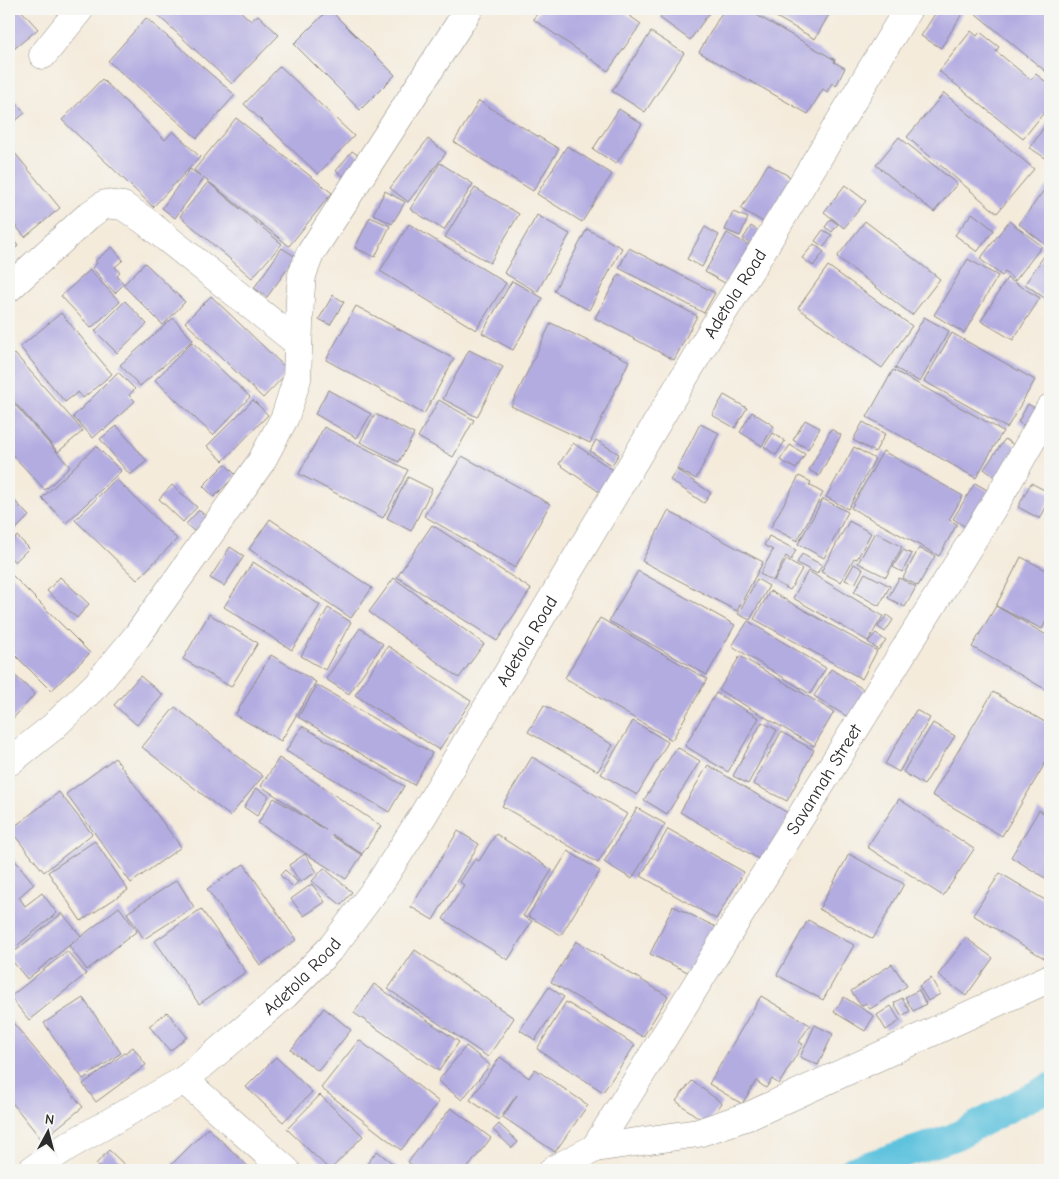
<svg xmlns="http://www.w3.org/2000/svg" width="1059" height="1179" viewBox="0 0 1059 1179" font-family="'Comic Neue',sans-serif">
	<rect width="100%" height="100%" fill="#f6f6f2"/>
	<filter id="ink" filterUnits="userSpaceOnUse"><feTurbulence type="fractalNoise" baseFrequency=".02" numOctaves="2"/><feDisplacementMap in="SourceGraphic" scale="10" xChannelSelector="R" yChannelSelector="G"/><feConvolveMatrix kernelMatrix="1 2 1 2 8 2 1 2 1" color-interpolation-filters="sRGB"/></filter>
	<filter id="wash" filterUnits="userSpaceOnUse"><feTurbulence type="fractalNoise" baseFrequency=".0096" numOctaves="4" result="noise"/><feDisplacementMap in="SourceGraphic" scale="20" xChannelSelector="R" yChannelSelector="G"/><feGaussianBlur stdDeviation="1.12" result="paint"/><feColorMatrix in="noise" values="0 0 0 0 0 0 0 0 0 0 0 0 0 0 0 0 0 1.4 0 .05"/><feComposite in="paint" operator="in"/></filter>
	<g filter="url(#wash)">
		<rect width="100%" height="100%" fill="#f4ebdb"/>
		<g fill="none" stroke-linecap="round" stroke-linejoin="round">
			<path stroke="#60c3de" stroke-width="28" d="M853,1170L952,1138L1050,1087"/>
		</g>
		<g id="blocks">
			<path fill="#b3ace1" d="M9,9H20L38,29L9,53Z
				M151,9H238L251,21L258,15L279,35L232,84Z
				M329,9L395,75L360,110L294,44Z
				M541,9H620L641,24L608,71L533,19Z
				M667,9H712L690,40L660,18Z
				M724,9H746L835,60L834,62L845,68L836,86L832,83L827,92L823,89L808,114L699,52Z
				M762,9H832L815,39Z
				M938,9H965L941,48L921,36Z
				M970,9H1050V75Z
				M146,18L235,95L197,138L108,61Z
				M971,31L977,36L980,32L999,47L996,51L1031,80L1036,74L1050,85V105L1023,139L939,71Z
				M651,32L684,53L645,112L612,91Z
				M280,66L354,136L318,174L244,104Z
				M102,79L165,140L173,131L200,157L153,207L62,120Z
				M944,93L1034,169L997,213L907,137Z
				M10,95L25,113L9,126V96Z
				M479,101L559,149L533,191L454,142Z
				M619,109L642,124L616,164L593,149Z
				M236,118L332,193L289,246L204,178L175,218L162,208L190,169L202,177L194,170Z
				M1050,118V161L1030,148Z
				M899,137L957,184L934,212L876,165Z
				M428,139L446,153L408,202L390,188Z
				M9,146L60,208L25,237L9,218Z
				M567,146L612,174L582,222L537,194Z
				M352,151L363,159L348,179L336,171Z
				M440,163L473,184L444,230L410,209Z
				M768,164L792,178L765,223L741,209Z
				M208,182L282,244L252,278L180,216Z
				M845,185L866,201L844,228L824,212Z
				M1048,185L1050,186V248L1019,224Z
				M475,188L519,214L490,263L445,237Z
				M385,191L405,202L392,224L373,214Z
				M733,212L748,218L740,236L725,230Z
				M972,213L994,230L977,252L955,235Z
				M537,215L570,234L537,292L504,273Z
				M370,217L390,226L375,257L355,248Z
				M831,219L838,224L832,232L825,227Z
				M865,221L940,279L912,315L837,257Z
				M1009,221L1042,246L1015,281L1005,272L1002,276L980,259Z
				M409,224L506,283L476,330L380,271Z
				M751,226L763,234L755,247L743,239Z
				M705,227L719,235L702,267L687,259Z
				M587,229L622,248L589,310L554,291Z
				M823,230L832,235L824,247L815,241Z
				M727,233L754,248L732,287L705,272Z
				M9,234L18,246L9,253Z
				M814,244L824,252L813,266L802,258Z
				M112,247L123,260L115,267L120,273L117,276L124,284L145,263L185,302L163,325L123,285L115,293L92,268L97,263L95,261Z
				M282,248L296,257L267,297L254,288Z
				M629,248L715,293L704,313L619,268Z
				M1046,253L1050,256V302L1025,284Z
				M968,259L998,276L964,333L934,315Z
				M828,266L912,326L882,368L798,308Z
				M90,270L120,302L91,328L61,296Z
				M619,274L697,316L674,360L595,318Z
				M1007,278L1040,298L1013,340L981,321Z
				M512,281L543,298L513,350L482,333Z
				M333,295L344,302L330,325L319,319Z
				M211,296L289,371L263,398L185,322Z
				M125,301L147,324L117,353L95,331Z
				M356,306L454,359L424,414L326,360Z
				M61,313L112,374L83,398L78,392L65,402L20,347Z
				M924,317L949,331L920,382L895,368Z
				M173,318L193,340L140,386L120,365Z
				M551,323L629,361L590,443L511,406Z
				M952,333L1035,380L1007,428L924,381Z
				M192,342L250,397L213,435L155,380Z
				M469,350L503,367L477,417L443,399Z
				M15,354L83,431L58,452L9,396V360Z
				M893,370L1003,431L976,478L867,417Z
				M118,372L135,389L129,395L135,401L104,430L103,429L93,438L73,417Z
				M328,390L371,414L357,438L315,414Z
				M724,395L747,408L735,428L712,415Z
				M9,398L70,467L45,490L9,451Z
				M253,400L268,415L223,461L207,446Z
				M439,400L474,420L453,457L418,437Z
				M1028,404L1040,411L1030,429L1018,422Z
				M752,412L774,426L762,446L740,432Z
				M375,414L414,434L399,462L360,442Z
				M805,420L820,428L808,449L793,440Z
				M863,422L885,434L875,452L853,440Z
				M700,424L719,433L696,479L677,469Z
				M117,426L147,461L130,475L100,439Z
				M324,427L408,470L383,518L299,474Z
				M831,429L841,435L819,476L809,470Z
				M773,433L785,441L776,455L764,447Z
				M1005,439L1017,447L996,478L984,469Z
				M596,440L619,454L612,465L590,451Z
				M573,443L616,472L601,493L559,464Z
				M790,445L805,454L796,469L780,460Z
				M96,446L121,471L66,523L42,498Z
				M854,447L875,459L848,509L826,497Z
				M883,451L963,496L949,520L957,524L939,556L851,508Z
				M462,456L550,504L515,568L424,516Z
				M225,464L236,475L214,497L203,486Z
				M677,470L711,493L704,503L670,480Z
				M799,476L811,482L809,485L823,493L797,541L771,527Z
				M408,477L432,489L411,531L387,518Z
				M116,479L177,539L137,580L75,520Z
				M975,483L989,491L967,528L953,519Z
				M1031,483L1050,493V499L1040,519L1018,507Z
				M172,485L197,507L183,522L159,499Z
				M9,495L29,516L9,536Z
				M823,499L848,512L824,558L798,544Z
				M199,510L209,519L196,533L186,524Z
				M668,511L763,562L737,611L642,561Z
				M270,519L372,588L351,618L249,549Z
				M849,521L871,533L857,559L854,558L841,582L821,572Z
				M432,525L531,589L497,641L397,577Z
				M875,532L902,547L886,577L858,563Z
				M17,536L29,548L15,562L9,556V545Z
				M769,536L796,550L791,560L786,556L773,581L760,574L773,550L764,545Z
				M230,547L244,556L224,586L210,578Z
				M919,548L935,556L918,586L903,578Z
				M903,550L912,554L902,572L893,567Z
				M802,554L822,565L817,574L797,563Z
				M1021,557L1050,572V614L1042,629L996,606Z
				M786,560L802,569L790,590L774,581Z
				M253,562L320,605L292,650L224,607Z
				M854,564L863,569L855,584L845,580Z
				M638,571L735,625L707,675L609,621Z
				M808,571L883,616L868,641L793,598Z
				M9,572L90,653L51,691L9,649Z
				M865,573L890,586L879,606L854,592Z
				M60,577L89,604L77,618L47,591Z
				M394,578L484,644L459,678L369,612Z
				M899,578L916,587L905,607L888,598Z
				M757,579L769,586L750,620L738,614Z
				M770,591L877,651L862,679L754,619Z
				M996,606L1050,637V692L972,647Z
				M328,608L351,622L325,670L301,656Z
				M209,614L258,643L231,687L183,659Z
				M887,615L893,620L885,632L878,627Z
				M600,618L707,679L672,740L565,678Z
				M748,621L826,668L810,694L732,646Z
				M360,628L383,644L349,694L326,679Z
				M876,633L886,641L878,650L868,642Z
				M388,646L471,701L439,750L355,695Z
				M271,655L316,682L281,741L235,715Z
				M740,656L834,712L814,746L719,690Z
				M831,669L871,694L854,721L814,696Z
				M9,670L35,694L9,723Z
				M140,676L163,695L137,725L114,705Z
				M317,685L432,753L414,785L298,717Z
				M993,692L1050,725V755L1002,836L932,795Z
				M716,693L759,718L728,772L685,746Z
				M544,705L613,745L598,771L528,732Z
				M175,707L263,776L230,816L142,747Z
				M916,710L930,718L899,772L885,764Z
				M633,721L668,742L637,795L601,774Z
				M762,722L777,730L748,784L733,776Z
				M933,723L955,736L924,785L903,772Z
				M302,726L404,786L389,812L286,751Z
				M781,732L814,750L787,801L753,784Z
				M677,747L700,761L667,814L644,800Z
				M532,757L627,814L598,863L502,806Z
				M115,758L181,847L131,883L66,794Z
				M279,758L381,826L362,854L333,835L332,836L362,855L346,879L258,823L274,798L326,830L261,786Z
				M708,765L791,815L762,861L680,812Z
				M256,788L269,796L257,816L244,807Z
				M59,792L92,834L44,872L10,830Z
				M899,799L974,849L943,896L867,847Z
				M637,808L665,824L632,879L604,862Z
				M1039,810L1050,817V881L1011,857Z
				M668,829L744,872L716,919L641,876Z
				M458,831L479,844L433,920L411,907Z
				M496,834L552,870L523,916L532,921L508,960L443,919L464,885L460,882L475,859L479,861Z
				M95,841L128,890L81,921L48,872Z
				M568,851L600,871L561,935L528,916Z
				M9,853L34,884L19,897L25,906L42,893L57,913L13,949L9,944Z
				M305,854L317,872L300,882L289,865Z
				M849,854L904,884L873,939L819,909Z
				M244,864L296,940L260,965L207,889Z
				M324,868L352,892L341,905L312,881Z
				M285,870L298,882L293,887L280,875Z
				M1000,873L1050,903V959L1049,961L973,915Z
				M177,880L194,907L144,939L127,913Z
				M312,884L325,902L304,916L291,899Z
				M673,906L718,928L694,975L650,954Z
				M119,907L137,931L87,970L69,946Z
				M201,909L246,972L199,1004L155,941Z
				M62,913L81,936L27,979L9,957V956Z
				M808,920L854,945L823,1000L777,975Z
				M966,938L993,958L966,996L938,975Z
				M576,941L668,996L643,1037L551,982Z
				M415,950L514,1018L488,1057L388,989Z
				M67,951L86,974L29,1020L10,997Z
				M892,964L907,986L870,1009L866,1003L861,1006L851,991Z
				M931,978L940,994L928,1001L919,986Z
				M374,984L459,1042L439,1071L354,1013Z
				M549,987L564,997L535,1040L520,1030Z
				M919,990L926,1004L913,1011L905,997Z
				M761,996L810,1025L799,1042L803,1044L779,1084L772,1079L766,1088L756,1081L742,1104L709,1084Z
				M844,997L874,1016L865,1031L834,1012Z
				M83,998L121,1053L83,1079L44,1023Z
				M902,998L910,1011L902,1016L894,1003Z
				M566,1002L635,1045L603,1092L537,1049Z
				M891,1006L900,1021L886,1030L877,1015Z
				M324,1008L351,1030L318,1071L291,1050Z
				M167,1012L187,1037L170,1051L149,1026Z
				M9,1018L83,1107L42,1140L9,1099Z
				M815,1025L833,1034L818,1065L800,1057Z
				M359,1040L439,1102L401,1150L321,1088Z
				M466,1046L490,1065L462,1100L438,1081Z
				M133,1047L146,1065L96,1102L83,1084Z
				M276,1057L312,1092L283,1122L246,1087Z
				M500,1057L529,1078L535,1069L588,1105L555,1152L503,1117L517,1095L499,1120L470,1100Z
				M692,1081L722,1103L707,1124L676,1101Z
				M320,1095L363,1136L330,1170L287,1129Z
				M451,1108L491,1138L466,1170H418L408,1162Z
				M499,1124L518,1142L512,1148L493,1130Z
				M208,1128L252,1170H178L172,1164Z
				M109,1150L130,1170H103L96,1164Z
				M377,1151L401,1170H362Z"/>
		</g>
	</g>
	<g filter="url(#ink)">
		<use href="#blocks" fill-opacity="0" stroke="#908b83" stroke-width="1"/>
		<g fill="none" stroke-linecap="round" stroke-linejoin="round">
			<defs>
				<g id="minor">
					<path d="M43,55L80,9"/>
					<path d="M9,288L88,216L105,204L123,206L144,220L298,343"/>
					<path d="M9,762L53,727L97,684L137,636L261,462L285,417L297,379L300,298L302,275L310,254L469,9"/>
					<path d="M184,1080L286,1170"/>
					<path id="s1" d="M595,1148L998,499L1050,408"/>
					<path id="s2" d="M32,1170L68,1146L184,1080L285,995L332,947L378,886L422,817L720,317L755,262L908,9"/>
					<path d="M553,1170L595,1148L698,1133L751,1115L1050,978"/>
				</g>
			</defs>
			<use href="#minor" stroke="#908b83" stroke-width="29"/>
			<use href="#minor" stroke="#fff" stroke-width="28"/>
		</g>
	</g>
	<g text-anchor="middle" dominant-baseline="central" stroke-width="4" stroke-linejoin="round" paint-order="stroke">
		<g font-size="18" fill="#2b2b2b" stroke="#f6f6f2">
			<text stroke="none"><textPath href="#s2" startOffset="1144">Adetola Road</textPath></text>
			<text stroke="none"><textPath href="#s2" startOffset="739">Adetola Road</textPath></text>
			<text stroke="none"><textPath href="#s1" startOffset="434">Savannah Street</textPath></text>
			<text stroke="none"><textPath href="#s2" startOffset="334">Adetola Road</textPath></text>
		</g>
	</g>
	<rect width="1059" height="1179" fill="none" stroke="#f6f6f2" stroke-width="30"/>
	<g transform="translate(48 1132) rotate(7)" stroke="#f6f6f2" stroke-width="4" paint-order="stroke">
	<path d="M0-4L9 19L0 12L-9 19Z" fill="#2b2b2b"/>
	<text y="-8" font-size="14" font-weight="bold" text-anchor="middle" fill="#2b2b2b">N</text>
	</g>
</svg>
